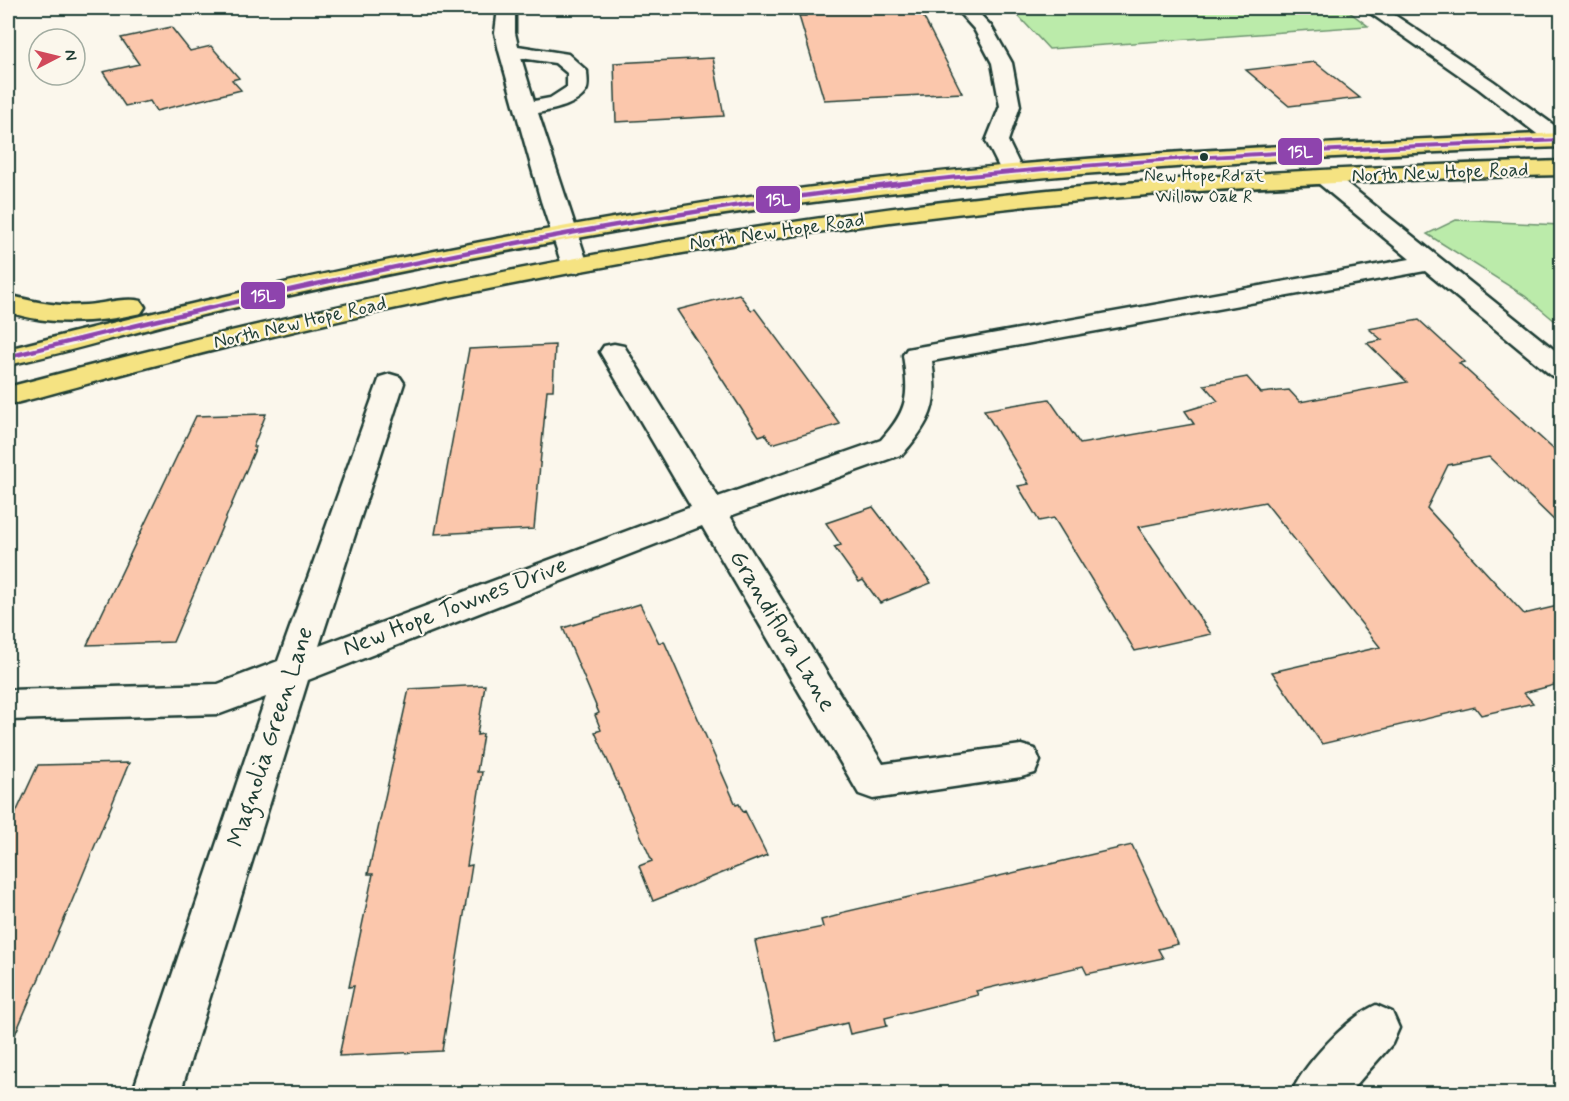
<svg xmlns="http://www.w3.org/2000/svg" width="1569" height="1101" viewBox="0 0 1569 1101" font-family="Mynerve,sans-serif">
	<rect width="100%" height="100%" fill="#fbf7ec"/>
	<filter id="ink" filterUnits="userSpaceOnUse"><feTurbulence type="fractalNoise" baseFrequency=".0167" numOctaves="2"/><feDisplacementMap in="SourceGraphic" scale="12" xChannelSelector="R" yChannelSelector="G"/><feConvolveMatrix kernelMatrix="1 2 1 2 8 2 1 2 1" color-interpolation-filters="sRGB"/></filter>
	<g filter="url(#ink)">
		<path fill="#bbebaa" stroke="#6d946f" stroke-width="1.5" d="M1011,8H1344L1368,26L1049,49Z
			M1456,220L1561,225V326L1525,296L1427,234Z"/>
		<path fill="#fbc7ac" stroke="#1f3d34" stroke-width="1.5" d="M919,8L962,93L824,100L799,16H806L805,13Z
			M171,27L190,51L211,46L239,78L232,80L241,90L156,111L150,101L125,106L103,72L139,64L121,38Z
			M713,58L724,116L616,122L614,63Z
			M1315,62L1360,98L1289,106L1246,70Z
			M739,294L751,310L755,309L840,424L772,444L765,434L759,436L677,310Z
			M1419,320L1465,362L1459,363L1562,457V528L1489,457L1448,465L1427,508L1524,614L1562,605V683L1524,693L1533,703L1481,715L1475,707L1322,744L1272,672L1380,647L1265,502L1138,527L1211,634L1135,651L1054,518L1039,521L1018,486L1029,484L984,410L1049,399L1080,444L1194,424L1185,411L1218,401L1204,385L1247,377L1261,393L1289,390L1300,402L1407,382L1367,343L1382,340L1369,329Z
			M555,345L553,390H547L534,529L435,534L469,349Z
			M266,414L253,447H256L173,642L87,645L196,416Z
			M873,507L931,583L880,603L863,580L859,582L834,547L841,545L826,523Z
			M640,604L659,643L664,641L736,805L739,804L743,812L745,811L767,855L653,901L639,866L652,861L595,732L601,730L595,715L599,713L563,628Z
			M485,685L477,735L483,734L477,772H482L467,866L472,865L442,1051L339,1056L354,986L349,987L373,874H368L409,689Z
			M129,763L72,901L8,1051V830L38,765Z
			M1132,845L1178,944L1158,949L1163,958L1087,974L1083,966L976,991L978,995L885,1018L887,1026L850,1034L847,1023L777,1040L755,941L823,927L821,920L840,915V913Z"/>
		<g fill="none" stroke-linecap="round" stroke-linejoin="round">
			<defs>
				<path id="minor" d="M498,8L515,9V33L518,46L568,54L587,71C587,77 589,86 586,91C579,105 552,110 538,113L588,265L584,270L575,273L566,270L562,265L541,201L499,51L495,33ZM521,58L555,63L567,73V87L550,98L534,101Z
					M955,8H974L991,26L1012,63L1020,106L1008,141L1023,172L1020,177H1004L986,141L1000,106L992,63L974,29Z
					M1363,8H1384L1493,81L1562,131V148L1554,147L1479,89Z
					M1326,171L1334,173L1562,356V378L1552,376L1425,271L932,361C939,405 931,421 903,454L730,516L883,764L1021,745L1035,749L1040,761L1035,773L1021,777L873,799L859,794L702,526L308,680L180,1094H132L266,697L220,714L8,720V690L218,684L278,661L380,377L390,374L400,377L404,383L319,646L691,507L600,352L604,346L614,344L624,346L718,497L881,440C909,409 909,395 903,355L907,349L1410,259L1318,183L1315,178L1318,173Z
					M1376,1005L1392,1012L1399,1028L1392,1044L1348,1094H1291C1303,1065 1348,1017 1376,1005Z"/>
				<path id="major" d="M1562,133V147C1245,159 930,178 617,231C480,255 343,282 207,314C140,330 74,351 8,365V349C286,278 567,218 852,182C1087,153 1325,143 1562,133Z
					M1562,161V175C1411,179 1261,185 1111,198C914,215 717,244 523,282C396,307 270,335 145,368C99,380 54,394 8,405V387C350,296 696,226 1048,190C1219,173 1390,166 1562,161Z
					M8,295C35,302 58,307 86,305C104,304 124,297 141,301L145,307L141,313C98,323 50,326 8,312Z"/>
			</defs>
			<use href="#minor" stroke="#1f3d34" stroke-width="5"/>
			<use href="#major" stroke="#1f3d34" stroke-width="5"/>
			<use href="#minor" fill="#fbf7ec" fill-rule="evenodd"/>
			<use href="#major" fill="#f5e382" fill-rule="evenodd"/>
			<defs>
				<path id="bus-1-far1" d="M885,185C1110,159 1336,149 1562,140"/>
				<path id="bus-1" d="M8,357C301,283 597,219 898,184"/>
			</defs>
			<use href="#bus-1-far1" stroke="#fbf7ec" stroke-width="7"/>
			<use href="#bus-1" stroke="#fbf7ec" stroke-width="8"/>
			<use href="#bus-1-far1" stroke="#8e44ad" stroke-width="4"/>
			<use href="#bus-1" stroke="#8e44ad" stroke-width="4.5"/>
		</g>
	</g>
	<circle fill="#1f3d34" stroke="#fbf7ec" stroke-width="2" cx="1204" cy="157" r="5"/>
	<g text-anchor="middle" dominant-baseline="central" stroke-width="4.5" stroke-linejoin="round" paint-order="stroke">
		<g font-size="18" fill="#1f3d34" stroke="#fbf7ec">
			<text x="1204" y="176">New Hope Rd at<tspan x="1204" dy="21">Willow Oak R</tspan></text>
		</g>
		<g font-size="20" fill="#1f3d34" stroke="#fbf7ec">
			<text transform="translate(1440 173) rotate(-2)">North New Hope Road</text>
			<text transform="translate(777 232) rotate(-8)">North New Hope Road</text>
			<text transform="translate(300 323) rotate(-13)">North New Hope Road</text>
		</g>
		<g font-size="24" fill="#1f3d34" stroke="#fbf7ec">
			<text transform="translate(455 607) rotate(-21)">New Hope Townes Drive</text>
			<text transform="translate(782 631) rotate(59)">Grandiflora Lane</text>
			<text transform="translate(271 737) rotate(-72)">Magnolia Green Lane</text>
		</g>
	</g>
	<g stroke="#fbf7ec" stroke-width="2">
		<rect x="1277" y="137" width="46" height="29" rx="6" fill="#8e44ad"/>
		<rect x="755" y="185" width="46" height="29" rx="6" fill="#8e44ad"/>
		<rect x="240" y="281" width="46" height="29" rx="6" fill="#8e44ad"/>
	</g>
	<g font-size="16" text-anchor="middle" font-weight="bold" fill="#fff">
		<text x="1300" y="157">15L</text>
		<text x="778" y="205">15L</text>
		<text x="263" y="301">15L</text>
	</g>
	<rect width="1569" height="1101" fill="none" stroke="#fbf7ec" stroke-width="30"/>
	<rect x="15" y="15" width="1539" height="1071" fill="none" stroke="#1f3d34" stroke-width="2" filter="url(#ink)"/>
	<g transform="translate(57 57) rotate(83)"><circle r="28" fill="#fbf7ec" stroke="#a3ada2" stroke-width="1.5"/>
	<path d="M0-4.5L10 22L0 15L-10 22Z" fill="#d1495b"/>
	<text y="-9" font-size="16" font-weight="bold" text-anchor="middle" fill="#1f3d34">N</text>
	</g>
</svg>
